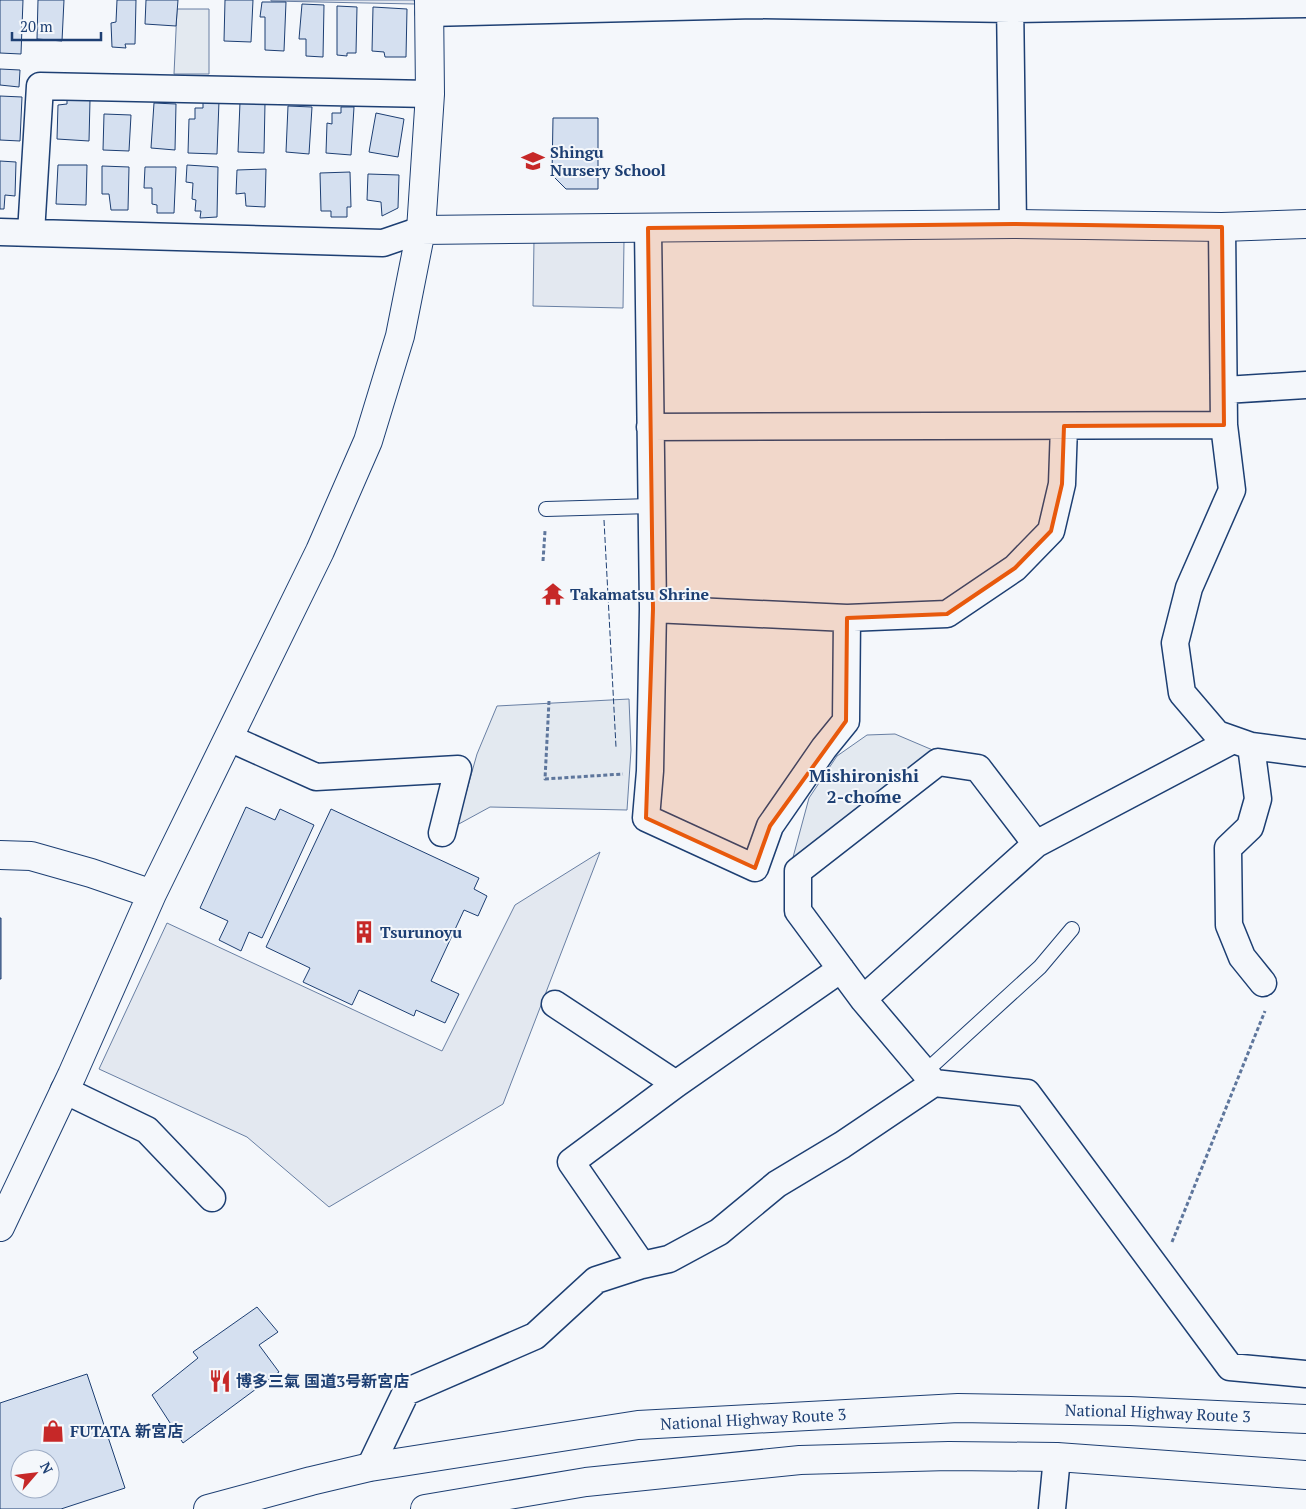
<svg xmlns="http://www.w3.org/2000/svg" width="1306" height="1509" viewBox="0 0 1306 1509" font-family="'PT Serif','Noto Sans JP',serif">
	<rect width="100%" height="100%" fill="#f4f7fb"/>
	<path fill="#e3e9f0" stroke="#687fa3" d="M177,9H209V74H174Z
		M629,699L631,750L627,810L490,807L457,825L477,754L497,706Z
		M895,734L935,751L792,861L809,798L837,756L867,735Z"/>
	<path fill="#e3e8f0" stroke="#687fa3" d="M271,0H414L415,4L271,1Z
		M534,240L624,241L623,308L533,306Z
		M600,852L503,1104L329,1207L247,1137L99,1069L167,923L442,1051L515,905Z"/>
	<path fill="#d5e0f0" stroke="#1d3f73" fill-rule="evenodd" d="M0,0H23L21,54L0,53Z
		M38,0H64L62,41L37,39Z
		M117,0H136L135,44H125L126,48L112,47L111,23L116,22Z
		M146,0H178L176,26L145,24Z
		M225,0H253L251,42L224,41Z
		M262,2H286L284,51L265,50V17H260Z
		M302,4L324,5L323,57L306,56V39H299Z
		M337,6L357,7L356,53H347V56L337,55Z
		M373,7L407,9L406,57H385L384,52L372,51Z
		M0,69L20,70L19,87L0,85Z
		M0,96L22,97L20,141L0,140Z
		M67,99L90,100L89,141L57,139L58,105L67,104Z
		M203,101H219L217,154L188,153L189,119H195V108H203Z
		M240,102L265,103L264,153L238,152Z
		M154,103L176,104L175,150L151,148Z
		M288,106L312,107L309,154L286,152Z
		M341,107H354L351,155L326,153L327,123L332,124V113H341Z
		M376,113L404,119L398,157L369,152Z
		M104,114L131,115L129,151L103,150Z
		M553,118H598V189H566L552,175Z
		M0,161L16,162L15,196L5,195L4,209H0Z
		M58,165H87L86,205L56,204Z
		M187,165L218,167L217,217L200,218L201,211H195L196,200L192,199L193,183L186,182Z
		M102,166L129,167L128,210H111L109,194H102Z
		M145,167H176L174,213H157V205L152,204V188H144Z
		M266,169L265,207L246,206L245,193L236,194L237,170Z
		M350,172L351,207H347V217H331V211H321L320,173Z
		M368,174L399,175L398,208L382,216L381,202L367,200Z
		M246,807L275,820L280,809L314,825L262,938L249,932L241,951L219,940L228,921L200,908Z
		M331,809L479,878L474,889L487,896L478,916L464,910L431,981L459,994L445,1023L416,1010L414,1016L359,990L352,1005L303,982L310,968L266,947Z
		M0,918H1V979H0Z
		M257,1307L278,1332L259,1345L279,1372L183,1443L152,1395L198,1358L193,1352Z
		M87,1374L125,1488L61,1509H0V1403ZM20,1459H50V1489H20Z"/>
	<g fill="none" stroke-linecap="round" stroke-linejoin="round">
		<defs>
			<path id="lane" d="M546,509L651,506
				M925,1072L1040,967L1072,929"/>
			<path id="street" d="M1010,0L1013,224
				M429,13L755,5L1010,9L1306,4
				M1222,227L1224,425L1232,490L1189,588L1175,643L1182,693L1217,734L1251,746L1306,753
				M648,228L653,609L650,771L646,818L755,868L770,826L824,748L846,721L847,618
				M0,232L383,243L421,230
				M31,233L40,86L430,94
				M1225,390L1306,385
				M650,427L1224,425
				M653,609L847,618L947,614L1015,568L1051,531L1062,484L1064,426
				M229,738L316,777L458,769L442,833
				M1251,746L1258,799L1250,827L1228,848L1229,925L1242,957L1263,983
				M1036,844L978,768L938,762L798,871V911L863,999L934,1083L1027,1093L1230,1367L1306,1374
				M841,969L676,1084L571,1162L642,1265L669,1259L719,1232L777,1184L842,1145L934,1083
				M863,999L1036,844L1233,740
				M555,1004L676,1084
				M64,1090L147,1130L212,1198
				M370,1467L406,1392L535,1336L596,1280L642,1265
				M1052,1509L1057,1457"/>
			<path id="secondary" d="M421,230L1013,224L1222,227L1306,224
				M0,855L31,856L91,873L152,894
				M0,1227L72,1075L152,894L320,551L368,441L400,336L421,230L430,94L429,0"/>
			<g id="highway">
				<path id="s1" d="M208,1509L311,1481L370,1467L638,1425L958,1408L1130,1411L1306,1419"/>
				<path d="M425,1509L586,1482L800,1460L949,1456L1057,1457L1306,1475"/>
			</g>
		</defs>
		<use href="#lane" stroke="#1d3f73" stroke-width="16"/>
		<use href="#street" stroke="#1d3f73" stroke-width="29"/>
		<use href="#secondary" stroke="#1d3f73" stroke-width="30"/>
		<use href="#highway" stroke="#1d3f73" stroke-width="30"/>
		<path stroke="#5e769c" stroke-width="3" stroke-dasharray="4 2.5" stroke-linecap="butt" d="M543,561L545,531
			M549,701L545,779L623,774
			M1172,1242L1265,1011"/>
		<use href="#lane" stroke="#f4f7fb" stroke-width="14"/>
		<use href="#street" stroke="#f4f7fb" stroke-width="26"/>
		<use href="#secondary" stroke="#f4f7fb" stroke-width="28"/>
		<use href="#highway" stroke="#f4f7fb" stroke-width="28"/>
		<path stroke="#1d3f73" stroke-width="1" stroke-dasharray="6 2.5" stroke-linecap="butt" d="M604,520L616,747"/>
	</g>
	<path fill="#e8590c" fill-opacity="0.2" stroke="#e8590c" stroke-width="4" stroke-linejoin="round" d="M1013,224L1222,227L1224,425L1064,426L1062,484L1051,531L1015,568L947,614L847,618L846,721L770,826L755,868L646,818L653,609L648,228Z"/>
	<defs>
		<symbol id="school-bare" viewBox="-9 -9 18 18"><path d="M0-5L7-2L0 1L-7-2ZM-4 1L0 2.5L4 1V4Q0 6-4 4Z" fill="#c62828" stroke="#f4f7fb" stroke-width="2.5" paint-order="stroke"/></symbol>
		<symbol id="temple-bare" viewBox="-9 -9 18 18"><path d="M0-6L5-2H3V0L6.5 2.5H4V6H1.5V3h-3V6H-4V2.5H-6.5L-3 0V-2H-5Z" fill="#c62828" stroke="#f4f7fb" stroke-width="2.5" paint-order="stroke"/></symbol>
		<symbol id="building-bare" viewBox="-9 -9 18 18"><path d="M-4-6H4V6H1V3H-1V6H-4ZM-2.5-4.3h1.7v1.8h-1.7ZM.8-4.3h1.7v1.8H.8ZM-2.5-1h1.7V.8h-1.7ZM.8-1h1.7V.8H.8Z" fill="#c62828" stroke="#f4f7fb" stroke-width="2.5" paint-order="stroke"/></symbol>
		<symbol id="restaurant-bare" viewBox="-9 -9 18 18"><path d="M-5-6h1v4h1v-4h1v4h1v-4h1v5L-1.5 .5V6h-2V.5L-5-1ZM5-6V6H3V1.5H1.5Q1.5-4 5-6Z" fill="#c62828" stroke="#f4f7fb" stroke-width="2.5" paint-order="stroke"/></symbol>
		<symbol id="shop-bare" viewBox="-9 -9 18 18"><path d="M-5-2.5h2.3a2.7 3.5 0 0 1 5.4 0H5L5.5 6h-11ZM-1.5-2.5h3a1.5 2.3 0 0 0-3 0Z" fill="#c62828" stroke="#f4f7fb" stroke-width="2.5" paint-order="stroke"/></symbol>
	</defs>
	<g fill-rule="evenodd">
		<use href="#school-bare" x="517" y="145" width="32" height="32"/>
		<use href="#temple-bare" x="537" y="578" width="32" height="32"/>
		<use href="#building-bare" x="348" y="916" width="32" height="32"/>
		<use href="#restaurant-bare" x="204" y="1365" width="32" height="32"/>
		<use href="#shop-bare" x="37" y="1415" width="32" height="32"/>
	</g>
	<g text-anchor="middle" dominant-baseline="central" stroke-width="4" stroke-linejoin="round" paint-order="stroke">
		<g font-size="16" font-weight="bold" fill="#1d3f73" stroke="#f4f7fb" text-anchor="start">
			<text x="550" y="152">Shingu<tspan x="550" dy="18">Nursery School</tspan></text>
			<text x="570" y="594">Takamatsu Shrine</text>
			<text x="380" y="932">Tsurunoyu</text>
			<text x="236" y="1381">博多三氣 国道3号新宮店</text>
			<text x="70" y="1431">FUTATA 新宮店</text>
		</g>
		<g font-size="16" fill="#1d3f73" stroke="#f4f7fb">
			<text stroke="none"><textPath href="#s1" startOffset="959">National Highway Route 3</textPath></text>
			<text stroke="none"><textPath href="#s1" startOffset="554">National Highway Route 3</textPath></text>
		</g>
		<g font-size="18" font-weight="bold" fill="#1d3f73" stroke="#f4f7fb">
			<text x="864" y="775">Mishironishi<tspan x="864" dy="21">2-chome</tspan></text>
		</g>
	</g>
	<g transform="translate(35 1474) rotate(62)"><circle r="24" fill="#f4f7fb" stroke="#9eadc5"/>
	<path d="M0-4L9 19L0 12L-9 19Z" fill="#c62828"/>
	<text y="-8" font-size="14" font-weight="bold" text-anchor="middle" fill="#1d3f73">N</text>
	</g>
	<path d="M12 32v8h89v-8" fill="none" stroke="#1d3f73" stroke-width="2.5"/>
	<text x="20" y="32" font-size="15" fill="#1d3f73" stroke="#f4f7fb" stroke-width="4" paint-order="stroke">20 m</text>
</svg>
